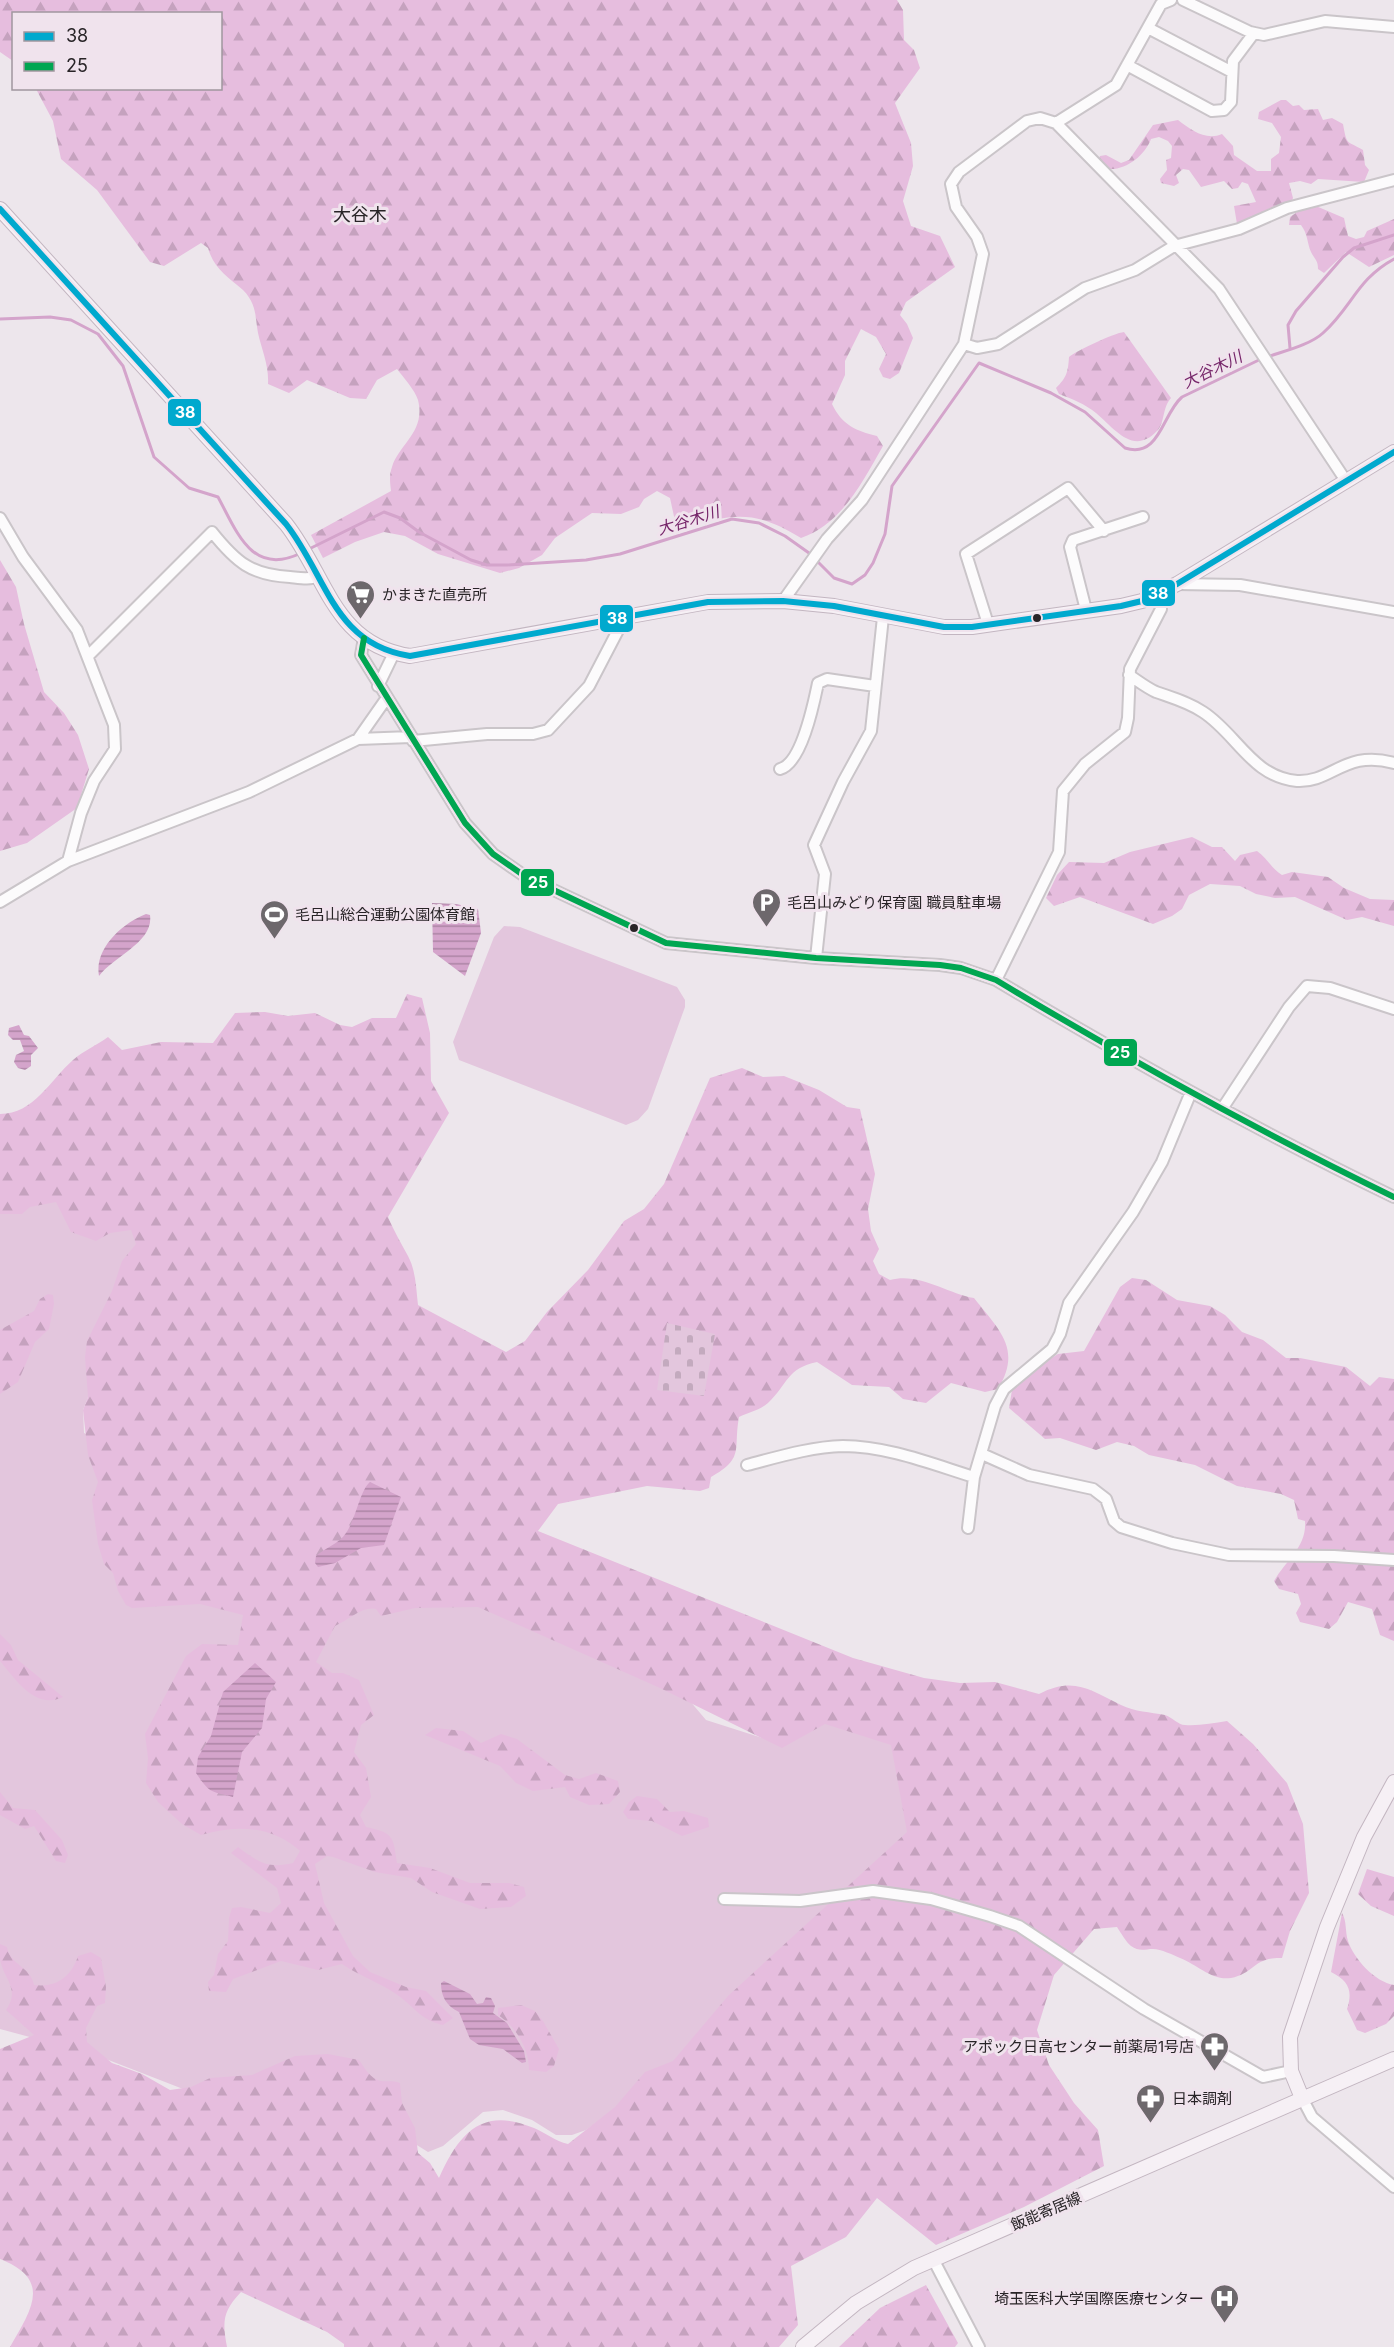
<svg xmlns="http://www.w3.org/2000/svg" width="1394" height="2347" viewBox="0 0 1394 2347" font-family="Inter,'Noto Sans JP',sans-serif">
	<defs>
		<pattern id="forest-firs" width="22" height="20" patternUnits="userSpaceOnUse" patternTransform="scale(1.5)"><rect width="22" height="20" fill="#e6bdde"/><path d="M5 1l3.5 6h-7zM16 11l3.5 6h-7z" fill="#c5a2be"/></pattern>
		<pattern id="cemetery-stones" width="16" height="16" patternUnits="userSpaceOnUse" patternTransform="scale(1.5)"><rect width="16" height="16" fill="#e3c6dd"/><path d="M2 7V4a2 2 0 0 1 4 0v3zM10 15v-3a2 2 0 0 1 4 0v3z" fill="#c3aabe"/></pattern>
		<pattern id="water-rules" width="6" height="5" patternUnits="userSpaceOnUse" patternTransform="scale(1.5)"><rect width="6" height="5" fill="#d4a4cb"/><path d="M0 2.5h6" fill="none" stroke="#ac85a5"/></pattern>
	</defs>
	<rect width="100%" height="100%" fill="#ede6ec"/>
	<path fill="#e3c6dd" d="M504,926L520,927L677,987L685,1000V1007L648,1109L638,1120L626,1125L459,1060L453,1042L494,937Z
		M93,1111L188,1226L88,1397L83,1410L84,1433L359,1573L645,1648L706,1720L775,1742L801,1685L913,1718L916,1843L654,2080L586,2130L572,2135H556L532,2120L503,2110L483,2112L443,2146L428,2152L412,2142L214,2101L93,2054L0,2029V1212Z"/>
	<path fill="url(#forest-firs)" d="M0,0H897L903,10L904,40L914,50L920,68L895,103L911,143L913,166L903,201L911,226L940,236L955,267L906,302L900,315L907,324L913,338L899,373L890,379L883,377L879,369L886,354L876,337L861,329L845,361V375L832,404C842,425 856,431 877,436L883,446C863,481 842,524 801,538C754,509 734,514 684,527L675,521L670,498L657,491L644,499L639,507L621,514L592,513L555,538L542,555L519,568L500,573L438,554L405,536L384,532L355,542L323,558L311,535L391,491C390,482 389,475 392,467C399,444 426,432 418,400C415,390 403,377 397,369L377,380L366,399L350,398L307,380L289,393L268,384C269,365 262,351 258,333C255,317 257,304 243,290C227,276 214,269 208,248L201,243L164,266L150,262L97,190L61,159L53,121L36,89L220,88V14H14L13,61L0,52Z
		M1281,100H1286L1293,106L1299,105L1304,110L1318,109L1323,120L1332,118L1343,124C1347,146 1346,140 1363,150L1365,165L1369,170L1364,182L1318,179L1311,184L1300,181L1289,183L1293,198L1291,203C1271,205 1256,220 1237,224L1234,206L1256,202L1248,184L1242,182L1238,188L1232,189L1224,181L1201,187L1189,170L1183,169L1176,175L1179,183L1174,186L1161,183L1160,179L1167,170L1166,160L1171,158L1172,146L1168,141L1159,137L1151,139C1145,155 1127,170 1109,169L1099,160L1100,156L1106,155L1121,163L1129,160L1153,125L1178,120C1191,130 1206,141 1222,134L1233,146L1234,155L1257,171H1271V159L1279,153L1281,137L1272,123L1258,119L1259,112Z
		M1316,206L1344,218L1348,236L1356,239L1364,237L1367,231L1394,219V255L1369,267L1346,252L1324,273L1318,269C1318,260 1315,260 1311,252C1307,243 1308,234 1301,225H1289L1290,217L1303,208Z
		M1124,332L1171,398C1162,408 1165,423 1157,431C1133,456 1115,429 1096,413C1085,404 1072,399 1059,394L1056,388C1067,377 1068,372 1069,357C1076,351 1114,333 1124,332Z
		M0,560L16,587L24,624L44,692L64,713L78,735L89,769L77,808L27,843L0,851Z
		M1192,837L1212,847H1222L1235,861L1240,855L1257,851C1267,858 1271,868 1282,875L1292,872L1328,877L1344,888L1370,899L1394,900V926L1362,917L1347,920L1295,897L1275,898L1256,894L1240,886L1210,884L1189,895L1182,909L1172,916L1153,924L1080,897L1054,906L1046,898L1057,875L1069,862L1104,863L1130,852Z
		M407,994L422,998L430,1033L431,1081L449,1113L388,1217C394,1231 401,1243 408,1256C416,1271 416,1288 418,1305L506,1352L525,1341L547,1312L588,1270L624,1221L644,1209L664,1184L710,1078L742,1068L763,1077L784,1076L819,1090L847,1107L860,1109L875,1174L868,1209L871,1231L879,1249L873,1261L879,1274L890,1280C919,1272 946,1293 974,1298C1000,1331 1022,1349 998,1389L985,1392L951,1383L926,1403L903,1399L889,1387L852,1385L817,1362C787,1368 788,1384 768,1403C760,1410 749,1412 739,1417C733,1450 745,1458 711,1477L709,1488L700,1491L647,1486L558,1504L538,1531L853,1658L924,1678L960,1683L995,1682L1039,1694C1074,1676 1090,1690 1121,1705C1135,1712 1150,1712 1165,1715C1172,1717 1178,1725 1185,1725C1199,1726 1213,1723 1227,1721L1253,1744L1287,1783L1303,1824L1309,1893L1290,1931L1282,1958C1253,1957 1255,1973 1231,1978C1212,1981 1198,1965 1180,1958C1173,1955 1161,1949 1153,1949C1145,1949 1139,1952 1131,1946C1126,1942 1121,1933 1117,1927L1094,1929L1054,1975L1037,2030L1049,2065L1074,2103L1098,2130L1104,2166L1024,2207L936,2245L877,2198L846,2237L791,2266L798,2325L779,2347H344V2344L327,2332L241,2292C223,2311 222,2321 227,2347H10C30,2311 54,2280 0,2259V2049L34,2035L6,2010C21,1988 3,1979 0,1959C0,1954 0,1949 0,1944L7,1947C10,1965 31,1967 34,1985C56,1988 71,1977 78,1956L91,1952L101,1958L106,1987L105,2003L97,2006L86,2028L87,2042L112,2063L142,2074L170,2090L191,2087L210,2078L252,2075L295,2056L328,2054L359,2060C365,2068 370,2079 381,2081C388,2082 392,2080 400,2083L402,2103L415,2128L418,2153L430,2163L439,2178C459,2133 482,2106 534,2128C546,2133 555,2141 568,2144L615,2107L645,2072L673,2061L728,1996L907,1832L891,1745L825,1724L782,1748L660,1688L478,1607L415,1608L381,1616L376,1609C362,1606 349,1620 335,1626L316,1662L332,1673H343L359,1680L374,1715L361,1725L354,1752L366,1768L371,1797L360,1815L366,1827C394,1833 393,1836 397,1863L430,1868L470,1883H509L524,1887L526,1896L511,1907L480,1909L432,1892L411,1878L375,1872L333,1857L327,1856L315,1864L324,1903L353,1956L370,1972L406,1987L426,1991L453,2018L443,2025C420,2020 414,2006 396,1994C379,1982 359,1976 342,1964L318,1970L281,1961L233,1979L226,1992L209,1991L208,1982L214,1975L218,1954L228,1941L229,1918L232,1908L241,1907L270,1913L281,1903L277,1888L231,1853L238,1847C258,1862 268,1869 293,1863L300,1851C272,1826 236,1824 201,1835L182,1824L158,1802L146,1783L148,1758L145,1734L186,1656L202,1644L238,1645L243,1615L200,1604L132,1608L126,1605L118,1591L113,1573L104,1564L98,1544L92,1500L98,1482L88,1455L83,1410L88,1397L85,1357L87,1341L112,1291L122,1261L136,1244L131,1230L110,1233L96,1241L71,1232L56,1202L30,1207L22,1214H0V1114C34,1114 50,1080 73,1060C83,1051 97,1045 108,1037L122,1050L161,1042L213,1043L235,1013L265,1012L288,1016L315,1013L340,1025L352,1027L372,1018H396Z
		M1132,1278L1146,1280L1177,1300L1210,1306L1225,1315L1242,1332L1263,1340L1286,1358H1300L1346,1367L1370,1386L1379,1377L1394,1379V1641L1380,1635L1372,1609L1348,1602L1337,1622L1329,1629L1300,1622L1296,1613L1301,1604L1298,1594L1279,1589L1274,1581C1286,1560 1307,1547 1305,1521L1298,1519L1294,1500L1281,1494L1237,1486L1195,1465L1149,1455L1134,1446L1117,1442L1096,1450L1060,1438L1045,1439L1009,1408L1012,1390L1031,1371L1058,1354L1084,1351L1120,1287Z
		M48,1294L53,1295L54,1304L49,1329L35,1342L18,1382L0,1394V1330L34,1311L40,1299Z
		M0,1634L11,1645L18,1660L63,1697C35,1710 16,1680 0,1661Z
		M436,1728L463,1731L481,1743L501,1734L517,1739L565,1775L579,1779L596,1773L618,1781L620,1792L609,1804L589,1805L570,1797L565,1787L533,1791L516,1783L500,1766L425,1735Z
		M0,1792L13,1808L35,1810L62,1840L68,1855L65,1863L56,1861L34,1826L25,1829L0,1815Z
		M637,1796L657,1799L670,1812L684,1811L708,1818L709,1827L682,1836L652,1821L628,1819L623,1812L629,1802Z
		M1367,1869L1394,1877V1916L1371,1906L1358,1894Z
		M1342,1913C1347,1921 1345,1932 1348,1941C1354,1959 1375,1982 1394,1985V2016L1386,2024L1365,2033L1357,2030L1347,2009C1353,1991 1349,1981 1331,1972Z
		M521,2005L535,2011L543,2021L559,2049L554,2066L546,2072L529,2070C529,2048 516,2027 498,2015V2008Z
		M926,2285L958,2343L955,2347H839L880,2308Z"/>
	<path fill="url(#cemetery-stones)" d="M667,1323L715,1334L704,1396L657,1390Z"/>
	<path fill="url(#water-rules)" d="M432,903L456,904L478,909L481,933L465,976L433,952Z
		M146,914L150,915C154,942 114,956 99,976C94,948 123,923 146,914Z
		M19,1025L24,1035L29,1036L38,1048L31,1055V1066L25,1070L18,1068L14,1062L16,1055L24,1051L20,1040H13L8,1035L9,1028Z
		M370,1482L401,1497L384,1545L361,1548L335,1563L318,1567L315,1563L316,1556C326,1547 339,1544 346,1533C356,1519 360,1490 370,1482Z
		M255,1663L276,1682L266,1699L262,1728L242,1752L233,1797C211,1791 210,1794 196,1773L198,1757L211,1736L223,1692Z
		M444,1981L470,1994L477,2004L483,2003L486,1997L491,1998L495,2006L493,2013L507,2023L524,2051L526,2062L522,2063L503,2049L479,2045L470,2039L459,2012C446,2006 441,1996 441,1983Z"/>
	<g fill="none" stroke-linecap="round" stroke-linejoin="round">
		<path stroke="#d4a4cb" stroke-width="3" d="M0,319L50,317L71,320L98,334L123,366L154,457L189,488L218,497C237,532 252,577 301,553
			M1290,348L1288,325L1296,311L1343,257L1354,248L1394,235
			M1267,357C1284,351 1310,345 1323,333C1352,307 1357,279 1394,259
			M307,550L384,512L400,518L419,532L471,560L487,565H507L586,560L620,554L732,519L759,523L785,536L809,553L834,578L852,584L865,575L873,563L885,534L892,486L979,363L1051,393L1085,412L1125,448C1160,459 1162,414 1182,397L1261,359"/>
		<defs>
			<path id="minor" d="M1183,0L1250,32L1264,35L1325,21L1394,27
				M1148,28L1232,72
				M1127,65L1212,111L1224,110L1231,102L1233,61L1254,33
				M1056,123L1116,85L1161,4L1171,0
				M964,344L977,348L998,344L1085,288L1135,270L1174,246L1239,229L1287,208L1394,180
				M0,518L23,557L77,630L114,725L115,749L94,781L81,813L68,861
				M1177,584L1240,585L1394,612
				M783,601L827,539L862,500L964,344L983,254L977,237L956,207L951,184L959,172L1027,121L1040,118L1056,123L1219,289L1346,481
				M1086,610L1070,547L1073,540L1143,517
				M988,624L966,554L1068,488L1104,531
				M364,638L361,655L465,823L493,854L526,877L666,943L816,958L940,965L961,968L996,980C1126,1058 1258,1131 1394,1197
				M88,656L212,532C236,562 251,575 290,577C300,578 310,580 318,576
				M1129,675C1138,681 1147,688 1156,692C1173,698 1188,702 1203,712C1237,734 1252,777 1297,781C1332,783 1345,749 1394,763
				M378,686L394,653
				M358,739L386,699
				M413,741L487,734H533L548,730L589,686L626,615
				M780,769C802,763 814,702 818,683L827,679L875,686
				M0,902L68,861L249,792L358,739L411,737
				M816,958L825,874L814,845L843,782L871,731L883,617
				M996,980L1059,852L1063,791L1085,764L1125,732L1128,718L1130,669L1161,609L1160,593
				M1222,1109L1289,1007L1307,986L1330,988L1394,1009
				M982,1454L1029,1475L1093,1489L1106,1499L1114,1521L1121,1527L1172,1543L1229,1555L1334,1556L1394,1560
				M747,1465C778,1457 810,1447 843,1446C887,1446 932,1464 974,1477
				M968,1528L974,1477L995,1406L1004,1389L1052,1349L1060,1334L1069,1303L1133,1212L1162,1162L1191,1092
				M724,1899L800,1901L873,1891L931,1899L990,1916L1019,1926L1144,2009L1263,2077L1291,2071
				M1302,2098L1312,2117L1394,2187
				M933,2259L979,2347"/>
			<path id="major" d="M0,209L286,524C327,576 333,644 410,656L708,602L783,601L834,606L944,627H972L1121,606L1142,601L1177,584L1394,452
				M1302,2098L1291,2071L1290,2037L1327,1927L1364,1837L1394,1782
				M803,2347L856,2303L914,2268L1394,2059"/>
		</defs>
		<use href="#minor" stroke="#cac5c9" stroke-width="14"/>
		<use href="#major" stroke="#c3b6c1" stroke-width="16"/>
		<use href="#minor" stroke="#fcfbfc" stroke-width="10"/>
		<use href="#major" stroke="#f6f0f5" stroke-width="14"/>
		<defs>
			<path id="bus-1" d="M0,209L286,524C327,576 333,644 410,656L708,602L783,601L834,606L944,627H972L1121,606L1142,601L1177,584L1394,452"/>
			<path id="bus-2" d="M364,638L361,655L465,823L493,854L526,877L666,943L816,958L940,965L961,968L996,980C1126,1058 1258,1131 1394,1197"/>
		</defs>
		<use href="#bus-1" stroke="#f0e3ed" stroke-width="10"/>
		<use href="#bus-2" stroke="#f0e3ed" stroke-width="10"/>
		<use href="#bus-1" stroke="#00a9ce" stroke-width="6"/>
		<use href="#bus-2" stroke="#00a651" stroke-width="6"/>
	</g>
	<defs>
		<symbol id="supermarket-pin" viewBox="-11 -11 22 30"><path d="M0 17L-7.5 6A9.5 9.5 0 1 1 7.5 6Z" fill="#6d686c" stroke="#f0e3ed"/><path d="M-6-5.5h2.5l.6 2H6L4.5 2H-2.5L-4.4-4H-6ZM-1.5 3.2a1.3 1.3 0 1 0 .1 0ZM3 3.2a1.3 1.3 0 1 0 .1 0Z" fill="#fff"/></symbol>
		<symbol id="parking-pin" viewBox="-11 -11 22 30"><path d="M0 17L-7.5 6A9.5 9.5 0 1 1 7.5 6Z" fill="#6d686c" stroke="#f0e3ed"/><path d="M-3.5-5.5H1a3.5 3.5 0 0 1 0 7H-1V5.5H-3.5ZM-1-3.4V-.6H.8a1.4 1.4 0 0 0 0-2.8Z" fill="#fff"/></symbol>
		<symbol id="stadium-pin" viewBox="-11 -11 22 30"><path d="M0 17L-7.5 6A9.5 9.5 0 1 1 7.5 6Z" fill="#6d686c" stroke="#f0e3ed"/><path d="M0-5a6.5 5 0 1 0 0 10a6.5 5 0 1 0 0-10ZM-3.5-1.8h7v3.6h-7Z" fill="#fff"/></symbol>
		<symbol id="pharmacy-pin" viewBox="-11 -11 22 30"><path d="M0 17L-7.5 6A9.5 9.5 0 1 1 7.5 6Z" fill="#6d686c" stroke="#f0e3ed"/><path d="M-2-6h4v4h4v4h-4v4h-4v-4h-4v-4h4Z" fill="#fff"/></symbol>
		<symbol id="hospital-pin" viewBox="-11 -11 22 30"><path d="M0 17L-7.5 6A9.5 9.5 0 1 1 7.5 6Z" fill="#6d686c" stroke="#f0e3ed"/><path d="M-5-5h3v3.5h4V-5h3V5h-3V1.5h-4V5h-3Z" fill="#fff"/></symbol>
	</defs>
	<g fill-rule="evenodd">
		<use href="#supermarket-pin" x="344" y="578" width="33" height="45"/>
		<use href="#parking-pin" x="750" y="886" width="33" height="45"/>
		<use href="#stadium-pin" x="258" y="898" width="33" height="45"/>
		<use href="#pharmacy-pin" x="1198" y="2030" width="33" height="45"/>
		<use href="#pharmacy-pin" x="1134" y="2082" width="33" height="45"/>
		<use href="#hospital-pin" x="1208" y="2282" width="33" height="45"/>
	</g>
	<g fill="#282427" stroke="#f0e3ed" stroke-width="2">
		<circle cx="1037" cy="618" r="5"/>
		<circle cx="634" cy="928" r="5"/>
	</g>
	<g text-anchor="middle" dominant-baseline="central" stroke-width="6" stroke-linejoin="round" paint-order="stroke">
		<g font-size="15" fill="#282427" stroke="#f0e3ed" text-anchor="start">
			<text x="382" y="594">かまきた直売所</text>
			<text x="787" y="902">毛呂山みどり保育園 職員駐車場</text>
			<text x="295" y="914">毛呂山総合運動公園体育館</text>
			<text x="1194" y="2046" text-anchor="end">アポック日高センター前薬局1号店</text>
			<text x="1172" y="2098">日本調剤</text>
			<text x="1204" y="2298" text-anchor="end">埼玉医科大学国際医療センター</text>
		</g>
		<g font-size="15" fill="#282427" stroke="#f0e3ed">
			<text transform="translate(1046 2211) rotate(-23)">飯能寄居線</text>
		</g>
		<g font-size="16" font-style="italic" fill="#76266a" stroke="#f0e3ed">
			<text transform="translate(1212 369) rotate(-26)">大谷木川</text>
			<text transform="translate(688 520) rotate(-17)">大谷木川</text>
		</g>
		<g font-size="18" fill="#282427" stroke="#f0e3ed">
			<text x="360" y="214">大谷木</text>
		</g>
	</g>
	<g stroke="#f0e3ed" stroke-width="2">
		<rect x="167" y="398" width="35" height="29" rx="6" fill="#00a9ce"/>
		<rect x="1141" y="579" width="35" height="28" rx="6" fill="#00a9ce"/>
		<rect x="599" y="604" width="35" height="29" rx="6" fill="#00a9ce"/>
		<rect x="520" y="868" width="35" height="29" rx="6" fill="#00a651"/>
		<rect x="1103" y="1038" width="35" height="29" rx="6" fill="#00a651"/>
	</g>
	<g font-size="16" text-anchor="middle" font-weight="bold" fill="#fff">
		<text x="185" y="418">38</text>
		<text x="1158" y="599">38</text>
		<text x="617" y="624">38</text>
		<text x="538" y="888">25</text>
		<text x="1120" y="1058">25</text>
	</g>
	<rect x="12" y="12" width="210" height="78" fill="#f0e3ed" stroke="#a0979e" stroke-width="1.5"/>
	<rect x="24" y="32" width="30" height="9" fill="#00a9ce" stroke="#a0979e" stroke-width="1.5"/>
	<text x="66" y="42" font-size="18" fill="#282427">38</text>
	<rect x="24" y="62" width="30" height="9" fill="#00a651" stroke="#a0979e" stroke-width="1.5"/>
	<text x="66" y="72" font-size="18" fill="#282427">25</text>
</svg>
